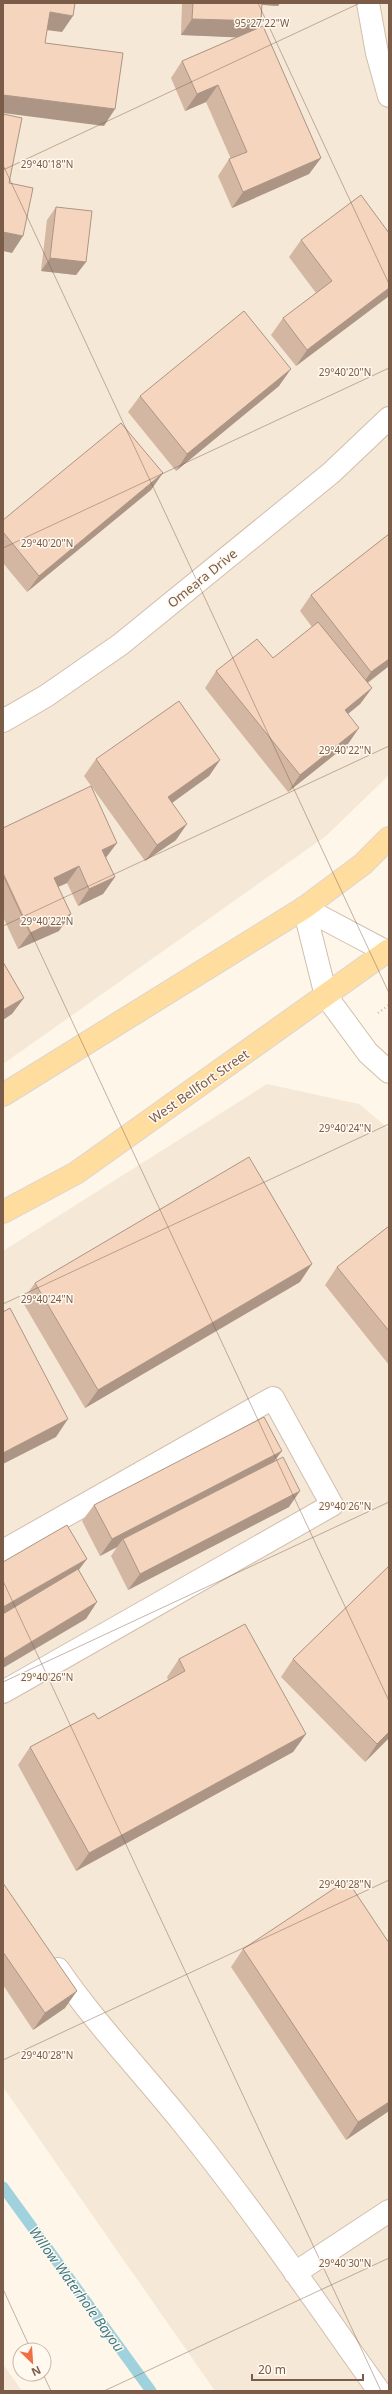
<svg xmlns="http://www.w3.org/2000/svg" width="392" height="2394" viewBox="0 0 392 2394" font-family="'Noto Sans',sans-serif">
	<rect width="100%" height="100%" fill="#fef6e8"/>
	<path fill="#f6e8d6" d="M3,3H389V775L326,836L3,1064Z
		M267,1084L359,1104L389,1129V2391H215L3,2087V1251Z
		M3,2364L22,2391H3Z"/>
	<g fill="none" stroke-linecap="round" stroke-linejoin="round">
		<path stroke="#a0d2dd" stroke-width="11" d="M3,2187L151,2391"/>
		<defs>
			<path id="minor" d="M368,3L377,53L389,96
				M3,721L46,696L121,644L331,473L389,418
				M304,908L326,996L368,1053L389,1072
				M304,908L389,953
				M3,1551L273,1398L332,1505L3,1692
				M58,1969C95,2023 141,2071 182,2122C252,2208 315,2301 379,2391
				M295,2273L389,2211"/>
			<path id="major" d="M3,1095L304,908L363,864L389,838
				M3,1212L76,1173L389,950"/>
		</defs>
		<use href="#minor" stroke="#d2beac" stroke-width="24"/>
		<use href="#major" stroke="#ddd5d0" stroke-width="24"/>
		<path stroke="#dbb8a0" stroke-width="2.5" stroke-dasharray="1 3" stroke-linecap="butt" d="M378,1013L389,1005"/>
		<use href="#minor" stroke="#fff" stroke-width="22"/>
		<use href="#major" stroke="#ffdd9e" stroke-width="22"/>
	</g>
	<path fill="#d4b7a3" d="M182,3H280L278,6L262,5L261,21L256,29L321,158L309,174L232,208L218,176L229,159H231L206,102L185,111L171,78L182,61L237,37L181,35Z
		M56,207L86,262L76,275L41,271L47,220Z
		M301,240L389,296L296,366L271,335L283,318L316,293L289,257Z
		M279,386L176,471L128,412L140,396Z
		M151,490L27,592L3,563V520Z
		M389,534V666L368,683L372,688L360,704L348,714V744L288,792L205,688L216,671L273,658L312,627L300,611L311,595Z
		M96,759L220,760L209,776L172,802L176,840L145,861L84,776Z
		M3,828L106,858L115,877L103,894L78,906L67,883L58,887L59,931L18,949L3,917Z
		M389,1226V1365L325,1285L337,1267Z
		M300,1282L85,1408L22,1301L35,1283Z
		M274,1461L289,1507L128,1590L111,1556L117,1547L100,1556L82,1521L94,1505Z
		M389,1566V1738L365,1762L281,1677L293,1659Z
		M179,1659L306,1734L293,1752L76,1871L18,1765L30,1747L98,1719L168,1680L167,1677Z
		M3,1883L65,2008L33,2030L3,1985Z
		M243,1949L389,2111L346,2140L231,1967Z"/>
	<path fill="#ac9585" d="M252,3H280L278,6L251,4Z
		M50,12L73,16L62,32L38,29Z
		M192,19L261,21L250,38L181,35Z
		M218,85L206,102L185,111L197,94Z
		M3,95L115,109L104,126L3,113Z
		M321,158L309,174L232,208L243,192Z
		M3,232L23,236L12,253L3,251Z
		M50,258L86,262L76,275L41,271Z
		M389,288V296L296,366L307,350Z
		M291,369L279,386L176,471L187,454Z
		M163,473L151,490L27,592L39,576Z
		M389,659V666L359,689L371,672Z
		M372,688L360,704L333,726L345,710Z
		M359,728L348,744L288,792L300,775Z
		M220,760L209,776L157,814L168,797Z
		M187,824L176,840L145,861L157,845Z
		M117,843L105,859L102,850Z
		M79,866L67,883L42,894L54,878Z
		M115,877L103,894L78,906L89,889Z
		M71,914L59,931L18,949L30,933Z
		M24,998L12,1014L3,1020V1010Z
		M312,1264L300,1282L85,1408L98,1390Z
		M68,1419L56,1437L3,1464V1453Z
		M282,1451L270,1467L123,1539L117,1547L100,1556L112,1539Z
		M300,1491L289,1507L128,1590L140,1574Z
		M87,1559L75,1575L3,1617V1607Z
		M97,1602L86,1619L3,1668V1659Z
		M389,1732V1738L365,1762L377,1744Z
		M306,1734L293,1752L76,1871L89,1853Z
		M77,1991L65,2008L33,2030L45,2013Z
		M389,2102V2111L346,2140L358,2122Z"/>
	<path fill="#f6d5be" stroke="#ac9585" d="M3,3H75L73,16L50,12L45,43L123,53L115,109L3,95Z
		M193,3H262L261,21L192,19Z
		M263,26L321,158L243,192L229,159L247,152L218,85L197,94L182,61Z
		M3,114L22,118L9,183L33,188L23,236L3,232Z
		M361,195L389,233V288L307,350L283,318L332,281L301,240Z
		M56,207L92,211L86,262L50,258Z
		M244,311L291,369L187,454L140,396Z
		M121,423L163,473L39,576L3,532V520Z
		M389,534V659L371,672L311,595Z
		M318,622L372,688L345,710L359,728L300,775L216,671L257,639L273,658Z
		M179,701L220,760L168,797L187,824L157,845L96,759Z
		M91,786L117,843L102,850L115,877L89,889L79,866L54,878L71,914L30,933L3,875V828Z
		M3,962L24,998L3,1010Z
		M249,1157L312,1264L98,1390L35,1283Z
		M389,1226V1331L337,1267Z
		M10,1308L68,1419L3,1453V1312Z
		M264,1417L282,1451L112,1539L94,1505Z
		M283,1457L300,1491L140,1574L123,1539Z
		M67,1525L87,1559L3,1607V1562Z
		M389,1566V1732L377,1744L293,1659Z
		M78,1569L97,1602L3,1659V1614Z
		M245,1624L306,1734L89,1853L30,1747L94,1713L98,1719L185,1671L179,1659Z
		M347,1880L389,1943V2102L358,2122L243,1949Z
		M3,1883L77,1991L45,2013L3,1952Z"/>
	<path fill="none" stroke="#7b5c49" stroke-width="1" stroke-opacity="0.45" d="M258,3L389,284M3,165L389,993M3,170L360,3M3,548L389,368M3,873L389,1701M3,926L389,746M3,1304L389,1124M3,1581L381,2391M3,1682L389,1502M3,2060L389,1880M3,2289L31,2350M43,2374L51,2391M104,2391L389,2258"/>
	<g text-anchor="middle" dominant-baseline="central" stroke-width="3" stroke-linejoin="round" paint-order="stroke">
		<g font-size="13" fill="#7b5c49" stroke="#fff9f0">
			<text transform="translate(202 578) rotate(-39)">Omeara Drive</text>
			<text transform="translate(199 1086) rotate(-35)">West Bellfort Street</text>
		</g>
		<g font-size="14" font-style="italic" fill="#3e7b88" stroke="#fff9f0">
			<text transform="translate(77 2289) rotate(54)">Willow Waterhole Bayou</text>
		</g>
	</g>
	<g font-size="10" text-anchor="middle" fill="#7b5c49" stroke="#fff9f0" stroke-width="3" stroke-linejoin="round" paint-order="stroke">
		<text x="262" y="27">95°27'22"W</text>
		<text x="47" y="168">29°40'18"N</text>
		<text x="345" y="376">29°40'20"N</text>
		<text x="47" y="547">29°40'20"N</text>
		<text x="345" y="754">29°40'22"N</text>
		<text x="47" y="925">29°40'22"N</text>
		<text x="345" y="1132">29°40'24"N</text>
		<text x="47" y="1303">29°40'24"N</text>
		<text x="345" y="1510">29°40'26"N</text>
		<text x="47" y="1681">29°40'26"N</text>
		<text x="345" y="1888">29°40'28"N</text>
		<text x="47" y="2059">29°40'28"N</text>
		<text x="345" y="2267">29°40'30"N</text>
	</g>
	<rect width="392" height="2394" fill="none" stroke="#7b5c49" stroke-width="8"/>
	<g transform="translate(32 2362) rotate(155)"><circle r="19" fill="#fff9f0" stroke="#cabaad"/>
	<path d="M0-3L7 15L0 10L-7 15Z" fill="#f06f45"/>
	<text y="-6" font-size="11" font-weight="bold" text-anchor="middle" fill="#7b5c49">N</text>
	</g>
	<path d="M252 2374v6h111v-6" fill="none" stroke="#7b5c49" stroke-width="2"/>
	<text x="258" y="2374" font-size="12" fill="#7b5c49" stroke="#fff9f0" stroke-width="3" paint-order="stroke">20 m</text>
</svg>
